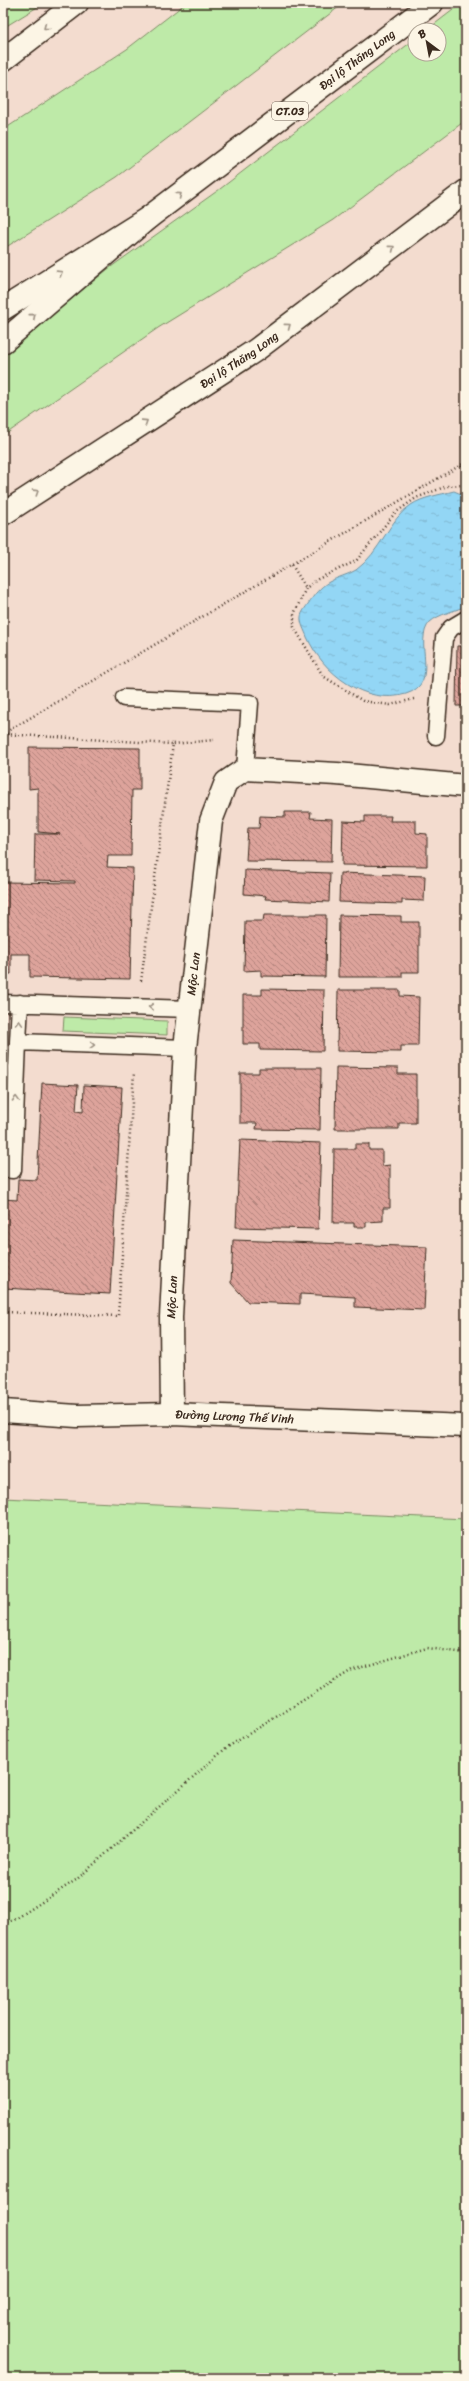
<svg xmlns="http://www.w3.org/2000/svg" width="469" height="2381" viewBox="0 0 469 2381" font-family="Sriracha,sans-serif">
	<defs>
		<pattern id="water-ripples" width="26" height="14" patternUnits="userSpaceOnUse"><rect width="26" height="14" fill="#93d6f5"/><path d="M2 4q2-2 4 0t4 0M15 11q2-2 4 0t4 0" fill="none" stroke="#80b8d2"/></pattern>
		<pattern id="building-back-hatch" width="6" height="6" patternUnits="userSpaceOnUse"><rect width="6" height="6" fill="#dda39b"/><path d="M-1 5l2 2M0 0l6 6M5-1l2 2" fill="none" stroke="#b4857e"/></pattern>
	</defs>
	<rect width="100%" height="100%" fill="#f3dccf"/>
	<filter id="ink" filterUnits="userSpaceOnUse"><feTurbulence type="fractalNoise" baseFrequency=".025" numOctaves="2"/><feDisplacementMap in="SourceGraphic" scale="8" xChannelSelector="R" yChannelSelector="G"/><feConvolveMatrix kernelMatrix="1 2 1 2 8 2 1 2 1" color-interpolation-filters="sRGB"/></filter>
	<g filter="url(#ink)">
		<path fill="#beeaa8" stroke="#7c8a63" d="M3,3H44L3,28Z
			M186,3H344L117,177L3,249V130L127,49Z
			M462,3H466V120L333,220L158,328L3,436V355L108,269L220,189L415,39V54H439V30H427Z
			M64,1017L167,1021V1035L63,1031Z
			M3,1498L466,1519V2378H3Z"/>
		<path fill="url(#water-ripples)" stroke="#70919f" d="M454,491L466,496V606C455,611 439,614 430,622C412,641 442,683 406,694C365,706 323,673 307,637C305,631 300,623 301,617C301,613 306,607 308,604C314,595 320,587 329,582C337,577 348,575 356,570C381,552 389,519 411,505C423,497 439,495 454,491Z"/>
		<path fill="url(#building-back-hatch)" stroke="#3b2a1e" d="M457,646H466V706H456Z
			M29,747L140,748V790H132L131,856H108L107,867L133,868L130,979L30,977V954H11V974H3V882L75,883V881L34,880L35,834H60L38,832V788L29,789Z
			M285,812H311L310,818L332,819L331,862L246,861L248,828H259L260,816L285,817Z
			M365,816H391L390,821H416V833L427,834V866L342,865L343,821L365,822Z
			M245,870L330,873L329,902L265,899L266,896L244,894Z
			M340,873L425,876L424,901L402,900V904L339,902Z
			M264,915H326L325,977L261,976V970L244,971L245,921H263Z
			M339,915L401,916V922H419V972H402V977H338Z
			M262,989L324,990L323,1051L260,1050V1044H243V995H262Z
			M338,990H400V996L419,997L418,1046H401V1052L337,1051Z
			M336,1067L398,1068V1074H416V1123H399V1129H335Z
			M259,1068H321L320,1130L256,1129L257,1123H240V1073H259Z
			M42,1083L78,1085L76,1111L83,1112L84,1085L122,1087L110,1294L3,1288V1199L17,1200L18,1179L37,1180Z
			M240,1140L321,1143L318,1229L236,1227Z
			M355,1144H369V1150H382V1166L390,1165V1208H383V1221L366,1222V1227H354V1223H333L334,1149H355Z
			M233,1240L427,1247L424,1310L355,1307V1297L300,1294V1304L248,1302L231,1283Z"/>
		<g fill="none" stroke-linecap="round" stroke-linejoin="round">
			<defs>
				<path id="service" d="M124,698L250,703L245,769
					M436,736L444,638L451,628L466,619
					M3,1003L190,1009
					M18,1042L20,1003
					M3,1169L13,1170L18,1042L185,1048"/>
				<g id="minor">
					<path id="s1" d="M172,1414L171,1317L185,1048L211,821L226,782L245,769L337,774L466,786"/>
				</g>
				<g id="tertiary">
					<path id="s2" d="M3,1411L77,1416L172,1414L466,1426"/>
				</g>
				<g id="primary">
					<path id="s3" d="M3,514L256,350L466,191"/>
				</g>
				<g id="trunk">
					<path d="M3,60L77,3"/>
					<path id="s4" d="M3,342L148,218L432,3"/>
				</g>
				<path id="motorway" d="M3,309L148,218"/>
			</defs>
			<use href="#service" stroke="#3b2a1e" stroke-width="19"/>
			<use href="#minor" stroke="#3b2a1e" stroke-width="25"/>
			<use href="#tertiary" stroke="#3b2a1e" stroke-width="25"/>
			<use href="#primary" stroke="#3b2a1e" stroke-width="25"/>
			<use href="#trunk" stroke="#3b2a1e" stroke-width="25"/>
			<use href="#motorway" stroke="#3b2a1e" stroke-width="25"/>
			<path stroke="#3b2a1e" stroke-width="2.5" stroke-dasharray="1 3" stroke-linecap="butt" d="M461,466L466,474
				M292,565L306,588
				M414,699L390,705L363,701L323,676L294,627V614L306,588L318,579L356,561L395,513L416,498L447,486L466,485
				M6,732L466,462
				M3,734L173,744
				M141,981L173,744L214,740
				M3,1312L118,1316L134,1072
				M3,1923L14,1920L76,1880L226,1748L352,1670L427,1648L466,1653"/>
			<use href="#service" stroke="#fcf5e5" stroke-width="16"/>
			<use href="#minor" stroke="#fcf5e5" stroke-width="22"/>
			<use href="#tertiary" stroke="#fcf5e5" stroke-width="22"/>
			<use href="#primary" stroke="#fcf5e5" stroke-width="22"/>
			<use href="#trunk" stroke="#fcf5e5" stroke-width="22"/>
			<use href="#motorway" stroke="#fcf5e5" stroke-width="22"/>
		</g>
		<defs><path id="oneway-chevron" d="M-2-3.5L2.5 0L-2 3.5" fill="none" stroke-width="1.6" stroke-linecap="round" stroke-linejoin="round"/></defs>
		<g stroke="#9c9082">
			<use href="#oneway-chevron" transform="translate(46 27) rotate(142)"/>
			<use href="#oneway-chevron" transform="translate(179 195) rotate(-37)"/>
			<use href="#oneway-chevron" transform="translate(392 248) rotate(-37)"/>
			<use href="#oneway-chevron" transform="translate(60 273) rotate(-32)"/>
			<use href="#oneway-chevron" transform="translate(33 316) rotate(-40)"/>
			<use href="#oneway-chevron" transform="translate(288 326) rotate(-37)"/>
			<use href="#oneway-chevron" transform="translate(145 422) rotate(-33)"/>
			<use href="#oneway-chevron" transform="translate(36 492) rotate(-33)"/>
			<use href="#oneway-chevron" transform="translate(151 1007) rotate(-178)"/>
			<use href="#oneway-chevron" transform="translate(19 1023) rotate(-88)"/>
			<use href="#oneway-chevron" transform="translate(92 1045) rotate(2)"/>
			<use href="#oneway-chevron" transform="translate(16 1099) rotate(-88)"/>
		</g>
	</g>
	<g text-anchor="middle" dominant-baseline="central" stroke-width="4" stroke-linejoin="round" paint-order="stroke">
		<rect fill="#fcf5e5" stroke="#75675a" stroke-width="1" x="272" y="102" width="36" height="18" rx="3"/>
		<g font-size="11" font-weight="bold" fill="#3b2a1e">
			<text x="290" y="111">CT.03</text>
		</g>
		<g font-size="12" fill="#3b2a1e" stroke="#fcf5e5">
			<text stroke="none"><textPath href="#s4" startOffset="453">Đại lộ Thăng Long</textPath></text>
			<text stroke="none"><textPath href="#s3" startOffset="282">Đại lộ Thăng Long</textPath></text>
			<text stroke="none"><textPath href="#s1" startOffset="441">Mộc Lan</textPath></text>
			<text stroke="none"><textPath href="#s1" startOffset="117">Mộc Lan</textPath></text>
			<text stroke="none"><textPath href="#s2" startOffset="232">Đường Lương Thế Vinh</textPath></text>
		</g>
	</g>
	<rect width="469" height="2381" fill="none" stroke="#fcf5e5" stroke-width="16"/>
	<rect x="8" y="8" width="453" height="2365" fill="none" stroke="#3b2a1e" stroke-width="1.5" filter="url(#ink)"/>
	<g transform="translate(427 42) rotate(328)"><circle r="19" fill="#fcf5e5" stroke="#afa495"/>
	<path d="M0-3L7 15L0 10L-7 15Z" fill="#3b2a1e"/>
	<text y="-6" font-size="11" font-weight="bold" text-anchor="middle" fill="#3b2a1e">B</text>
	</g>
</svg>
